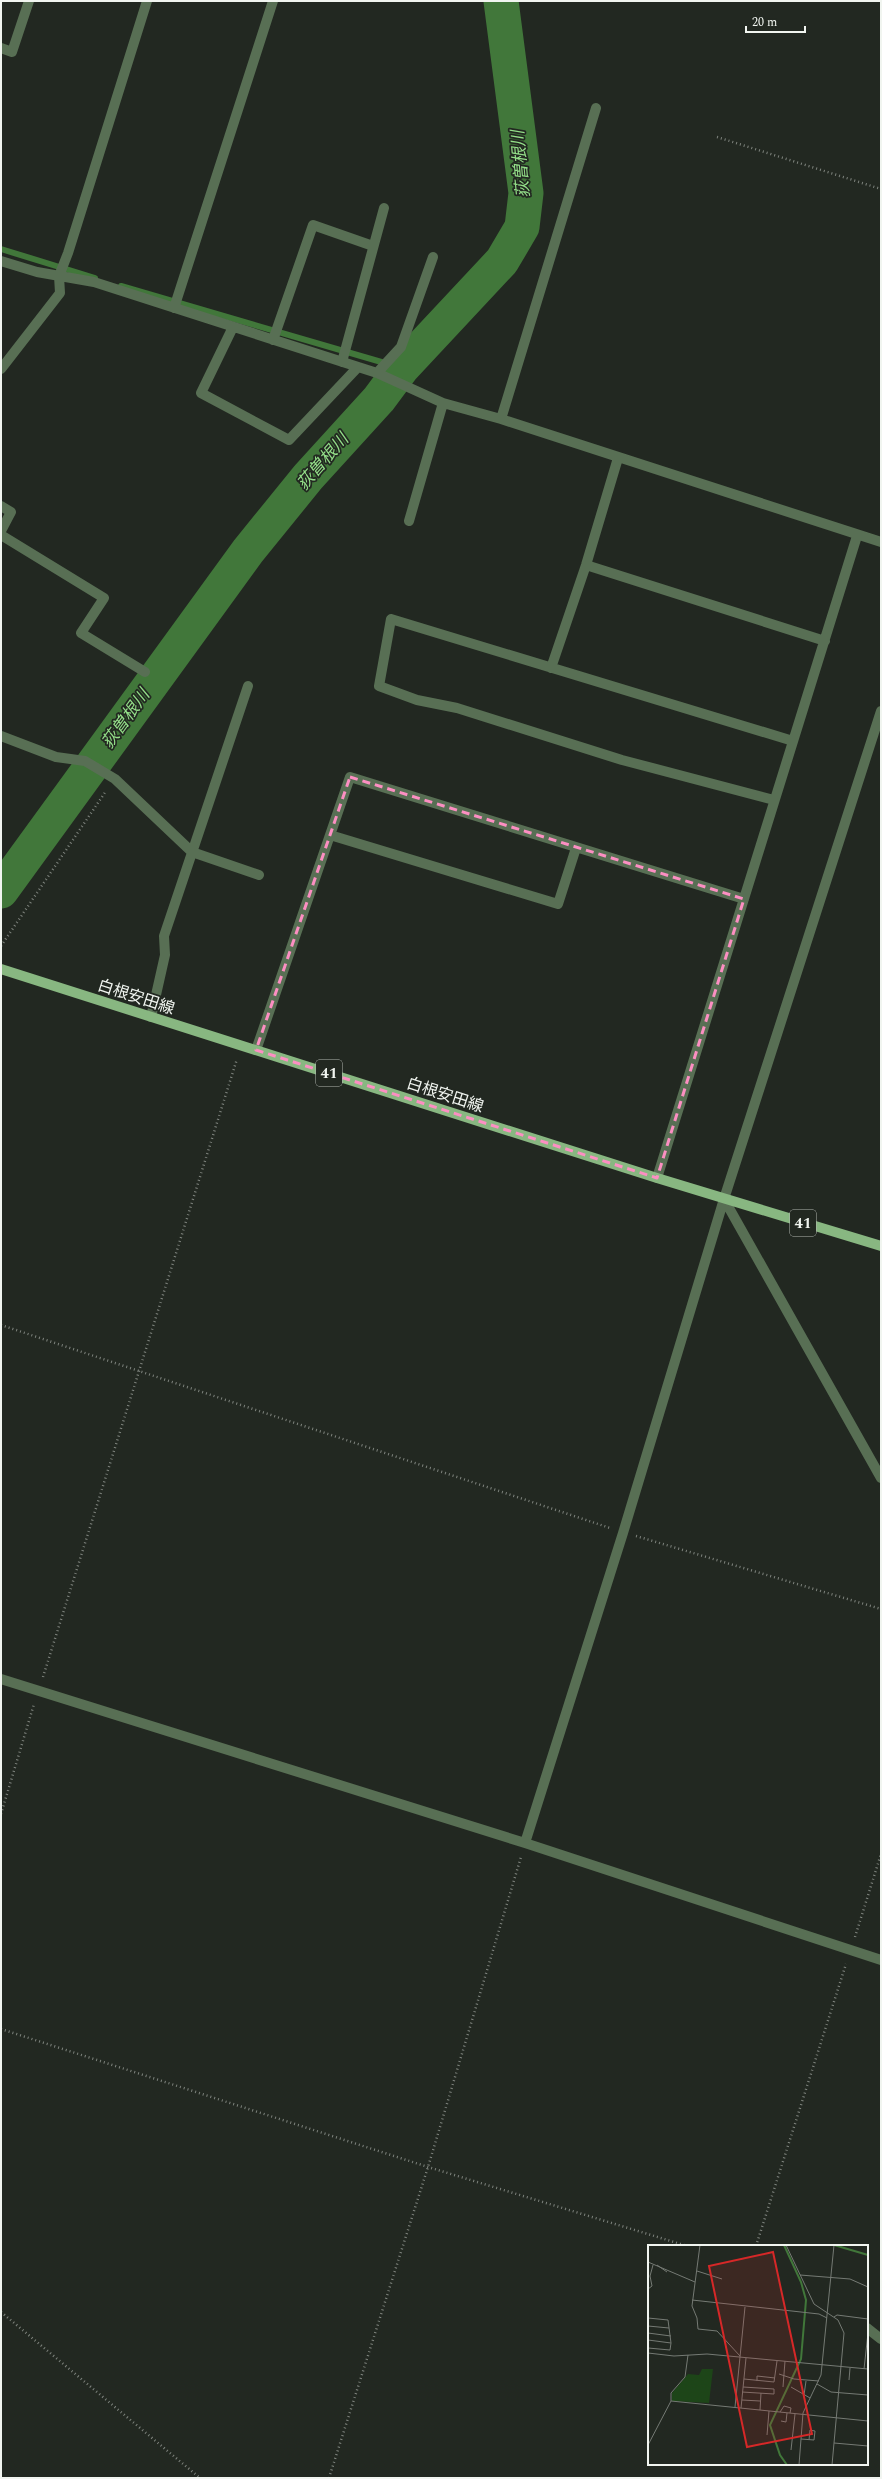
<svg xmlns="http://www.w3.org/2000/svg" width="882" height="2479" viewBox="0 0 882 2479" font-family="Spectral,'Noto Sans JP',serif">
	<rect width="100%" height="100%" fill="#222821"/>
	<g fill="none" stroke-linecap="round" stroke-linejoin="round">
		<path stroke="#41773a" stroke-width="6" d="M1,249L95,278
			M121,286L402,368"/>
		<path stroke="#41773a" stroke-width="35" d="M1,891L248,551L308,477L379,399L402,368L502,261L522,227L526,193L501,1"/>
		<path stroke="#7f847e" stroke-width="2.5" stroke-dasharray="1 3" stroke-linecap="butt" d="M717,137L881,189
			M1,946L106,791
			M1,1325L610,1528
			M636,1536L881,1609
			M43,1677L237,1059
			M1,1814L34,1704
			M855,1937L881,1854
			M1,2029L428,2167L687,2246
			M756,2246L846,1964
			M1,2312L200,2478
			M329,2478L428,2167L521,1857"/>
		<path stroke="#586f54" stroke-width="10" d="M1,48L12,52L29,1
			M1,261L37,272L94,282L377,373L443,403L501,419L881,542
			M174,308L273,1
			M233,327L201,393L289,440L358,367
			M273,340L313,225L373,246
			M342,362L384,208
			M1,369L60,293L59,276L68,253L147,1
			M377,373L401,347L433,257
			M501,419L596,108
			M1,506L11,512L1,531
			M409,521L443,403
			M1,535L104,598L81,633L145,672
			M586,565L825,641
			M551,668L586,565L618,458
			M1,736L56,757L85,761L115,779L192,852L259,875
			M774,800L622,760L457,708L417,700L379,686L391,619L793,741
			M330,835L558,904L576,848
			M151,1017L165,955L164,936L248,686
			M256,1050L350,777L744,899
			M657,1178L857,536
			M724,1199L881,1478
			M1,1679L525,1843L881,1960
			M525,1843L623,1533L724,1199L881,711
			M867,2328L881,2339"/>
		<path stroke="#88b781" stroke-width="10" d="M1,969L657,1178L881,1246"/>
	</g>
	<path fill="none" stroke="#fc8fc2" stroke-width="3" stroke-dasharray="8 5" stroke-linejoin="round" d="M350,777L744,899L657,1178L256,1050Z"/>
	<g text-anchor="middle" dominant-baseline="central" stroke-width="3.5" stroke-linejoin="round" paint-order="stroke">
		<g fill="#222821" stroke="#b3b8b2" stroke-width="1">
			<rect x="316" y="1060" width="26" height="26" rx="3"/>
			<rect x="790" y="1210" width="26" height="26" rx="3"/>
		</g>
		<g font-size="15" font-weight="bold" fill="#f1f5f0">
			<text x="329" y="1073">41</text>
			<text x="803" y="1223">41</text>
		</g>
		<g font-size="16" fill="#f1f5f0" stroke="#222821">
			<text transform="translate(136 997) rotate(18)">白根安田線</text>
			<text transform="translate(445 1095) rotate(18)">白根安田線</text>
		</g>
		<g font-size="17" font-style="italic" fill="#94df89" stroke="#222821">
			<text transform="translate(521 164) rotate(-95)">荻曽根川</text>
			<text transform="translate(323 462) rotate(-49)">荻曽根川</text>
			<text transform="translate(126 719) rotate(-54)">荻曽根川</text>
		</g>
	</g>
	<g transform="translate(648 2245)">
		<rect width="220" height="220" fill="#222821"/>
		<path d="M54,124H65L61,158L24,156V148L40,129L51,130Z" fill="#1d4518"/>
		<path fill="none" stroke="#41773a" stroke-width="2" d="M136,0L153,37L158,55L153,114L122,180L132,210L139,220M186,0L220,10"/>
		<path fill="none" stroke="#757a74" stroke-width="1" d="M52,0L44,61L49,73L50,84L69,86L92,111M138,0L166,59L190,75L196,88L184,220M0,17L47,37M9,20L19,27M49,26L74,34M152,30L202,34L220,42M0,44L4,41L2,31L5,20M44,55L171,69L179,73M186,72L189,70L220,74M0,73L20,75L23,98L22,105L0,103M0,81L21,83M0,88L23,91M0,95L23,98M0,108L26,111L59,109L220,124M216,124L220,88M131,129L146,134L171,136M96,134L126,137L129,116M201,135L202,123M109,136V131L127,133M169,139L183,147L220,150M135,142L137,116M143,142L162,153M94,147L126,149V144L95,142M156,150L158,136M94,155L112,156M23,156L220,176M87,162L97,62M93,163L98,113M112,165L113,148M132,167L136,161L143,163L142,168M133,176L138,177L139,168M119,190L121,166M153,194L166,195L167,186L162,185L161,195M186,198L220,201M0,200L23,156V148L37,132L40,110M143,205L147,169M151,220L155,168L173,130L186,0"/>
		<path fill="#d62828" fill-opacity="0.15" stroke="#d62828" stroke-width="2" d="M125,7L164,189L99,202L61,21Z"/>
		<rect width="220" height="220" fill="none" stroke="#f1f5f0" stroke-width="2"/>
	</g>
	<rect width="882" height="2479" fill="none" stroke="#f1f5f0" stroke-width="4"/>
	<path d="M746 26v6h59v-6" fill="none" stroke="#f1f5f0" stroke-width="2"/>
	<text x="752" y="26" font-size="12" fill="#f1f5f0" stroke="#222821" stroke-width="3" paint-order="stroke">20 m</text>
</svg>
